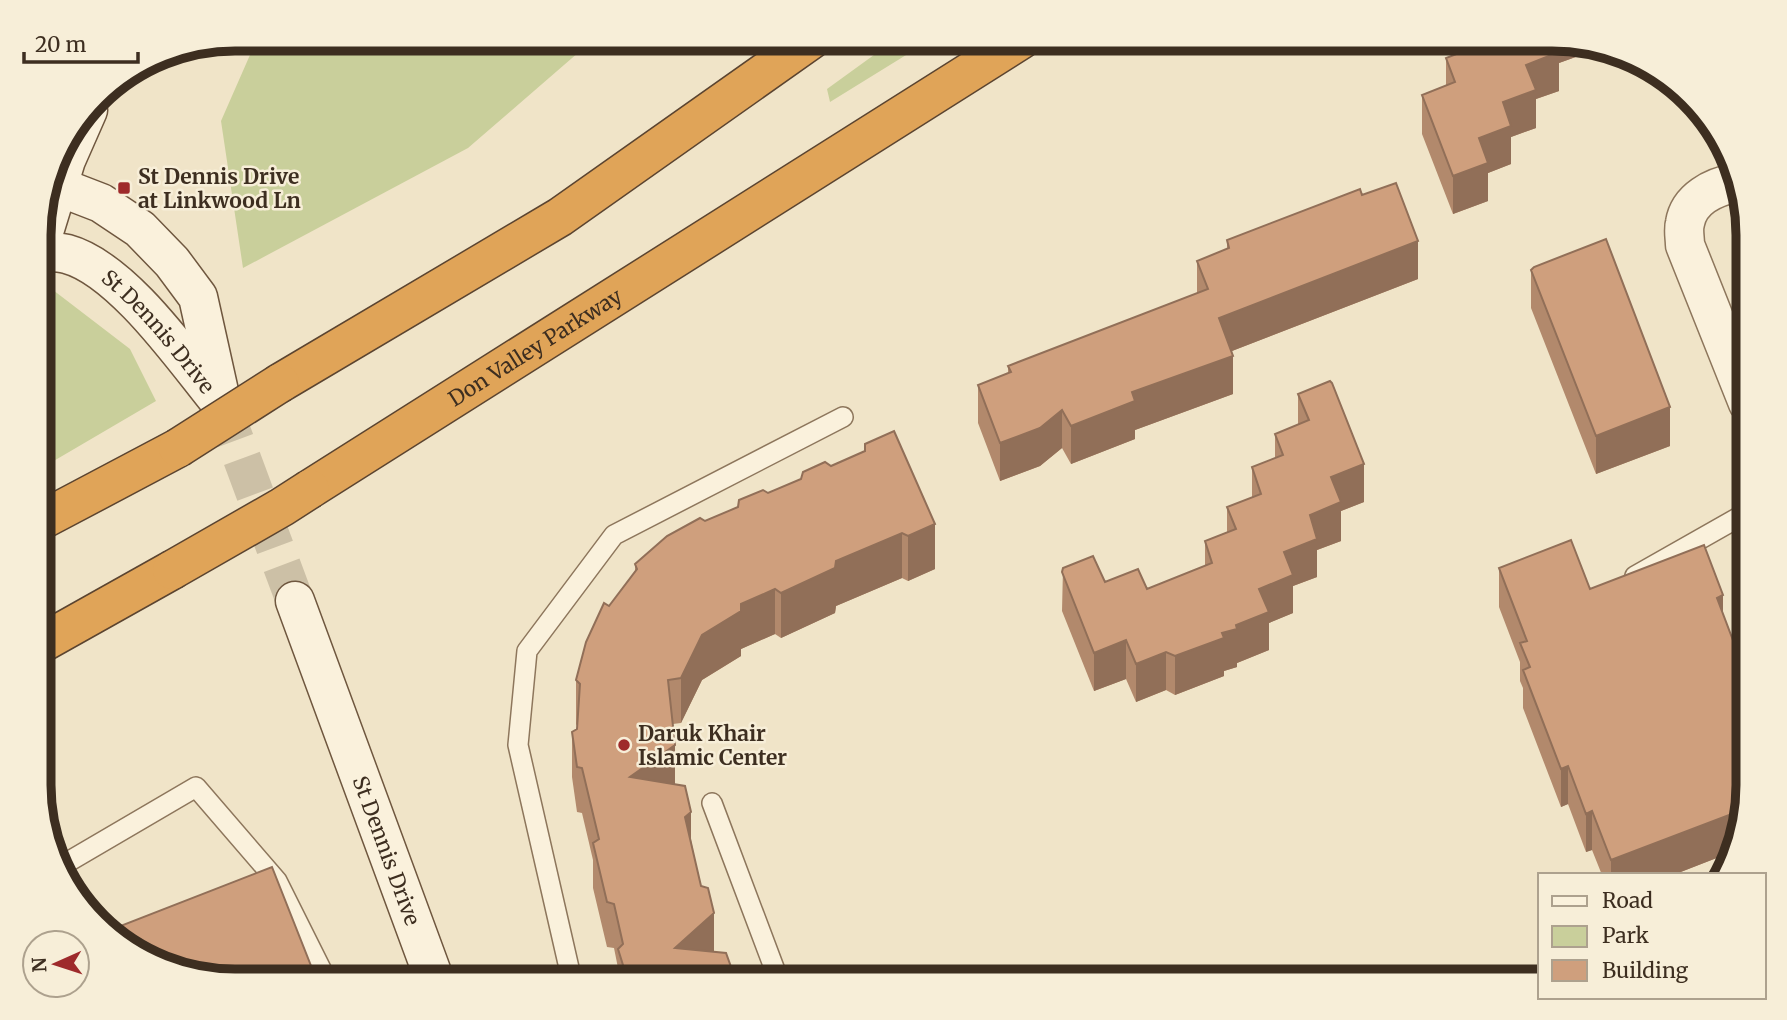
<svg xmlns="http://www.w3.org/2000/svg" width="1787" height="1020" viewBox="0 0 1787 1020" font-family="Merriweather,serif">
	<rect width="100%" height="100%" fill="#f0e4c8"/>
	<path fill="#c9cf9b" d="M257,39H594L468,148L243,268L221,121Z
		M896,39H932L830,102L827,89Z
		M40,288L53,290L130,349L156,401L40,469Z"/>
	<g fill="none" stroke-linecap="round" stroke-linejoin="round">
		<path stroke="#ccc0a6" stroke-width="38" stroke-dasharray="38 19" stroke-linecap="butt" d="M222,405L295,601"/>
		<defs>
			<path id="lane" d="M1635,576L1748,512
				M712,803L779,981
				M61,866L196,787L277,881L327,981
				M572,981L518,745L527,651L614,535L843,417"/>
			<path id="street" d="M1735,183C1713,187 1689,199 1685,223C1683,230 1685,238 1685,245L1748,403"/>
			<g id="secondary">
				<path d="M47,185L57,186L101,203L140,229L172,262L198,297L222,405"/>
				<path d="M40,245L66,160L88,110"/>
				<path id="s1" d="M40,251C49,252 59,252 67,254C122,269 183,357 218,400"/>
				<path id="s2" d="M295,601L435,981"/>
			</g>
			<g id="highway">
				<path d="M280,383L560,217L812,39"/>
				<path id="s3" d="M310,489L1022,39"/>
				<path d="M40,521L178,448"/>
				<path d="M40,644L172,570"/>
			</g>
		</defs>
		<use href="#lane" stroke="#8d765c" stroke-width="22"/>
		<use href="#street" stroke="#8d765c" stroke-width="41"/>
		<use href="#secondary" stroke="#6f573f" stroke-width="41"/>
		<use href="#highway" stroke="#5b4430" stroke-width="41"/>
		<use href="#lane" stroke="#faf1dc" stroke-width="19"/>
		<use href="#street" stroke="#faf1dc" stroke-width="38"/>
		<use href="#secondary" stroke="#faf1dc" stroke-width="38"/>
		<use href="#highway" stroke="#e0a458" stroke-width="38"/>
		<defs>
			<path id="highway-bridge" d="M178,448L280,383
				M172,570L282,507L310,489"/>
		</defs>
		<use href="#highway-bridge" stroke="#5b4430" stroke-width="41" stroke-linecap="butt"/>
		<use href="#highway-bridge" stroke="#e0a458" stroke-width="38"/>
	</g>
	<path fill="#b2896c" d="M1470,38H1553L1587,48L1584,49V54L1559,63V91L1536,99V128L1511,137V164L1488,173V201L1453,214L1422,134V95L1446,86V58L1470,49Z
		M1362,195L1418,279L1232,351L1233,394L1135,430V439L1071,464L1062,448L1040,466L1000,481L978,423V385L1008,374V366L1197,294V261L1227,249V240Z
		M1531,270L1670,446L1596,474L1531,308Z
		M1298,394L1364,502L1341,511V541L1317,550V577L1293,586V613L1269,623V650L1237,663V667L1224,671V676L1175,695L1166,690L1136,702L1126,679L1094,691L1062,611L1063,568L1105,582L1147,589L1205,566V541L1227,532V507L1252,498V467L1275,458V434L1298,425Z
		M865,451L935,569L908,581L902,578L836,606L835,613L781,638L775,634L741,649V656L702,680L681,723L673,724L675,785L691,840L714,952L735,981H618V968L614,948L607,947L593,888V860L582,813L577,812L572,777V732L577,729V726L576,724V680L635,571V564L705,521Z
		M1499,568L1590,589L1723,614L1732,852L1673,875H1602L1592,850L1586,852L1568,804L1561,807L1523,708V688L1520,681V662L1499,607Z
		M137,955L317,981H234Z"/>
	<path fill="#916f58" d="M1553,38L1587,48L1584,49V54L1559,63V91L1536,99V128L1511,137V164L1488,173V201L1453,214V176L1526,65Z
		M1418,241V279L1219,356V318Z
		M1233,356V394L1135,430V439L1071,464V426L1132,392Z
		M1670,407V446L1596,474V436Z
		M1062,410V448L1040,466L1000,481V443Z
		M1364,464V502L1341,511V541L1317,550V577L1293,586V613L1269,623V650L1237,663V667L1224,671V676L1175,695V656L1236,625L1284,552L1310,515L1331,477Z
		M935,524V569L908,581V536Z
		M902,533V578L836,606L835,613L781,638V593L836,561Z
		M775,589V634L741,649V656L702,680L681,723V678L702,635L741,604Z
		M1723,595V633L1717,598Z
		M1126,640V679L1094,691V653Z
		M1166,652V690L1136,702V664Z
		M675,745V790L630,777Z
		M1568,766V804L1561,807V769Z
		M1745,809L1732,852L1673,875H1611V860Z
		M1592,811V850L1586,852V814Z
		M691,812V857L685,817Z
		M714,913V958L675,948Z
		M228,970V980L212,976Z"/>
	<path fill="#cf9f7d" stroke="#916f58" stroke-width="2" d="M1477,38H1553L1554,39L1559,52L1526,65L1536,90L1503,102L1511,126L1479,138L1488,163L1453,176L1422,95L1455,82L1446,58L1480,45Z
		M1396,183L1418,241L1219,318L1233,356L1132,392L1135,401L1071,426L1062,410L1040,428L1000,443L978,385L1011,372L1008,366L1208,289L1197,261L1229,248L1227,240L1360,189L1362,195Z
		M1606,239L1670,407L1596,436L1531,270L1534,267Z
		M1330,381L1332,383L1364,464L1331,477L1341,502L1310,515L1317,539L1284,552L1293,575L1259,589L1269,612L1236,625L1237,629L1222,633L1224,638L1175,656L1166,652L1136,664L1126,640L1094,653L1062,572L1063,568L1093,556L1105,582L1138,569L1147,589L1212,563L1205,541L1236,529L1227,507L1261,494L1252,467L1283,455L1275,434L1309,420L1298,394Z
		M894,431L935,524L908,536L902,533L836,561L835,568L781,593L775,589L741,604V611L702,635L681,678L668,680L675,745L630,777L685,786L691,812L685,817L701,886L708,888L714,913L675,948L726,953L735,978L732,981H628L618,949L623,944L614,904L607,902L593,843L599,839L582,768L577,767L572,732L577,729L580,684L576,680L586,642L604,603L609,606L637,569L635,564L667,536L700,518L705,521L738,507L739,500L763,490L768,493L801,479L803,472L825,462L831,466L865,451V444Z
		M1571,540L1590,589L1704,545L1723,595L1717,598L1748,680V798L1745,809L1611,860L1592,811L1586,814L1568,766L1561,769L1523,670L1530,667L1520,643L1527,641L1499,568Z
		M272,867L317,981H232L228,970L212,976L137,955L110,930Z"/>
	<g fill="#9e2a2b" stroke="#f7eed8" stroke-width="2.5">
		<rect x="117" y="181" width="14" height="14" rx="3.5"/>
		<circle cx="624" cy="745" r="7"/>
	</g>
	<g text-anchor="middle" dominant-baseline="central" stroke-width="5" stroke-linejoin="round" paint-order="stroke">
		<g font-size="21" font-weight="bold" fill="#3d2e20" stroke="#f7eed8" text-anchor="start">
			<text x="138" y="176">St Dennis Drive<tspan x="138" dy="24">at Linkwood Ln</tspan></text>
			<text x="638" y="733">Daruk Khair<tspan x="638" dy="24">Islamic Center</tspan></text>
		</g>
		<g font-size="21" fill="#3d2e20" stroke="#f7eed8">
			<text stroke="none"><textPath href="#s1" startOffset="149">St Dennis Drive</textPath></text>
			<text stroke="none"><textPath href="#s3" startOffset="266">Don Valley Parkway</textPath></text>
			<text stroke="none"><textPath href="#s2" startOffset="266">St Dennis Drive</textPath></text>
		</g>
	</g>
	<path d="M0 0H1787V1020H0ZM235 51H1552A184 184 0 0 1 1736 235V785A184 184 0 0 1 1552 969H235A184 184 0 0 1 51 785V235A184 184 0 0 1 235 51Z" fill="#f7eed8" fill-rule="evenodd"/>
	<path fill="none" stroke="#3d2e20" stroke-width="9" d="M235 51H1552A184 184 0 0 1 1736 235V785A184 184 0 0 1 1552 969H235A184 184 0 0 1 51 785V235A184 184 0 0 1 235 51Z"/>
	<rect x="1538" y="873" width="228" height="126" fill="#f7eed8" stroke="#ada18e" stroke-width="2"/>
	<rect x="1552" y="896" width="35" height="10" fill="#faf1dc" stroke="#ada18e" stroke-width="2"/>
	<text x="1602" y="908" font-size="21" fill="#3d2e20">Road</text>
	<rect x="1552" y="926" width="35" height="21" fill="#c9cf9b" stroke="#ada18e" stroke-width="2"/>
	<text x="1602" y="943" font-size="21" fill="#3d2e20">Park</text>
	<rect x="1552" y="960" width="35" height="21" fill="#cf9f7d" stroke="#ada18e" stroke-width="2"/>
	<text x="1602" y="978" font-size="21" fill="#3d2e20">Building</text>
	<g transform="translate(56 964) rotate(267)"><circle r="33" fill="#f7eed8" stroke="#ada18e" stroke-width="2"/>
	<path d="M0-5L12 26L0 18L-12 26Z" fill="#9e2a2b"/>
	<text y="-10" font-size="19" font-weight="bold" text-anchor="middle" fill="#3d2e20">N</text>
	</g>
	<path d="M24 52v10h114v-10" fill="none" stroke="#3d2e20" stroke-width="3.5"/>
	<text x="35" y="52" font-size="21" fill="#3d2e20" stroke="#f7eed8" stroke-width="5" paint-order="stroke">20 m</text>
</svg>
